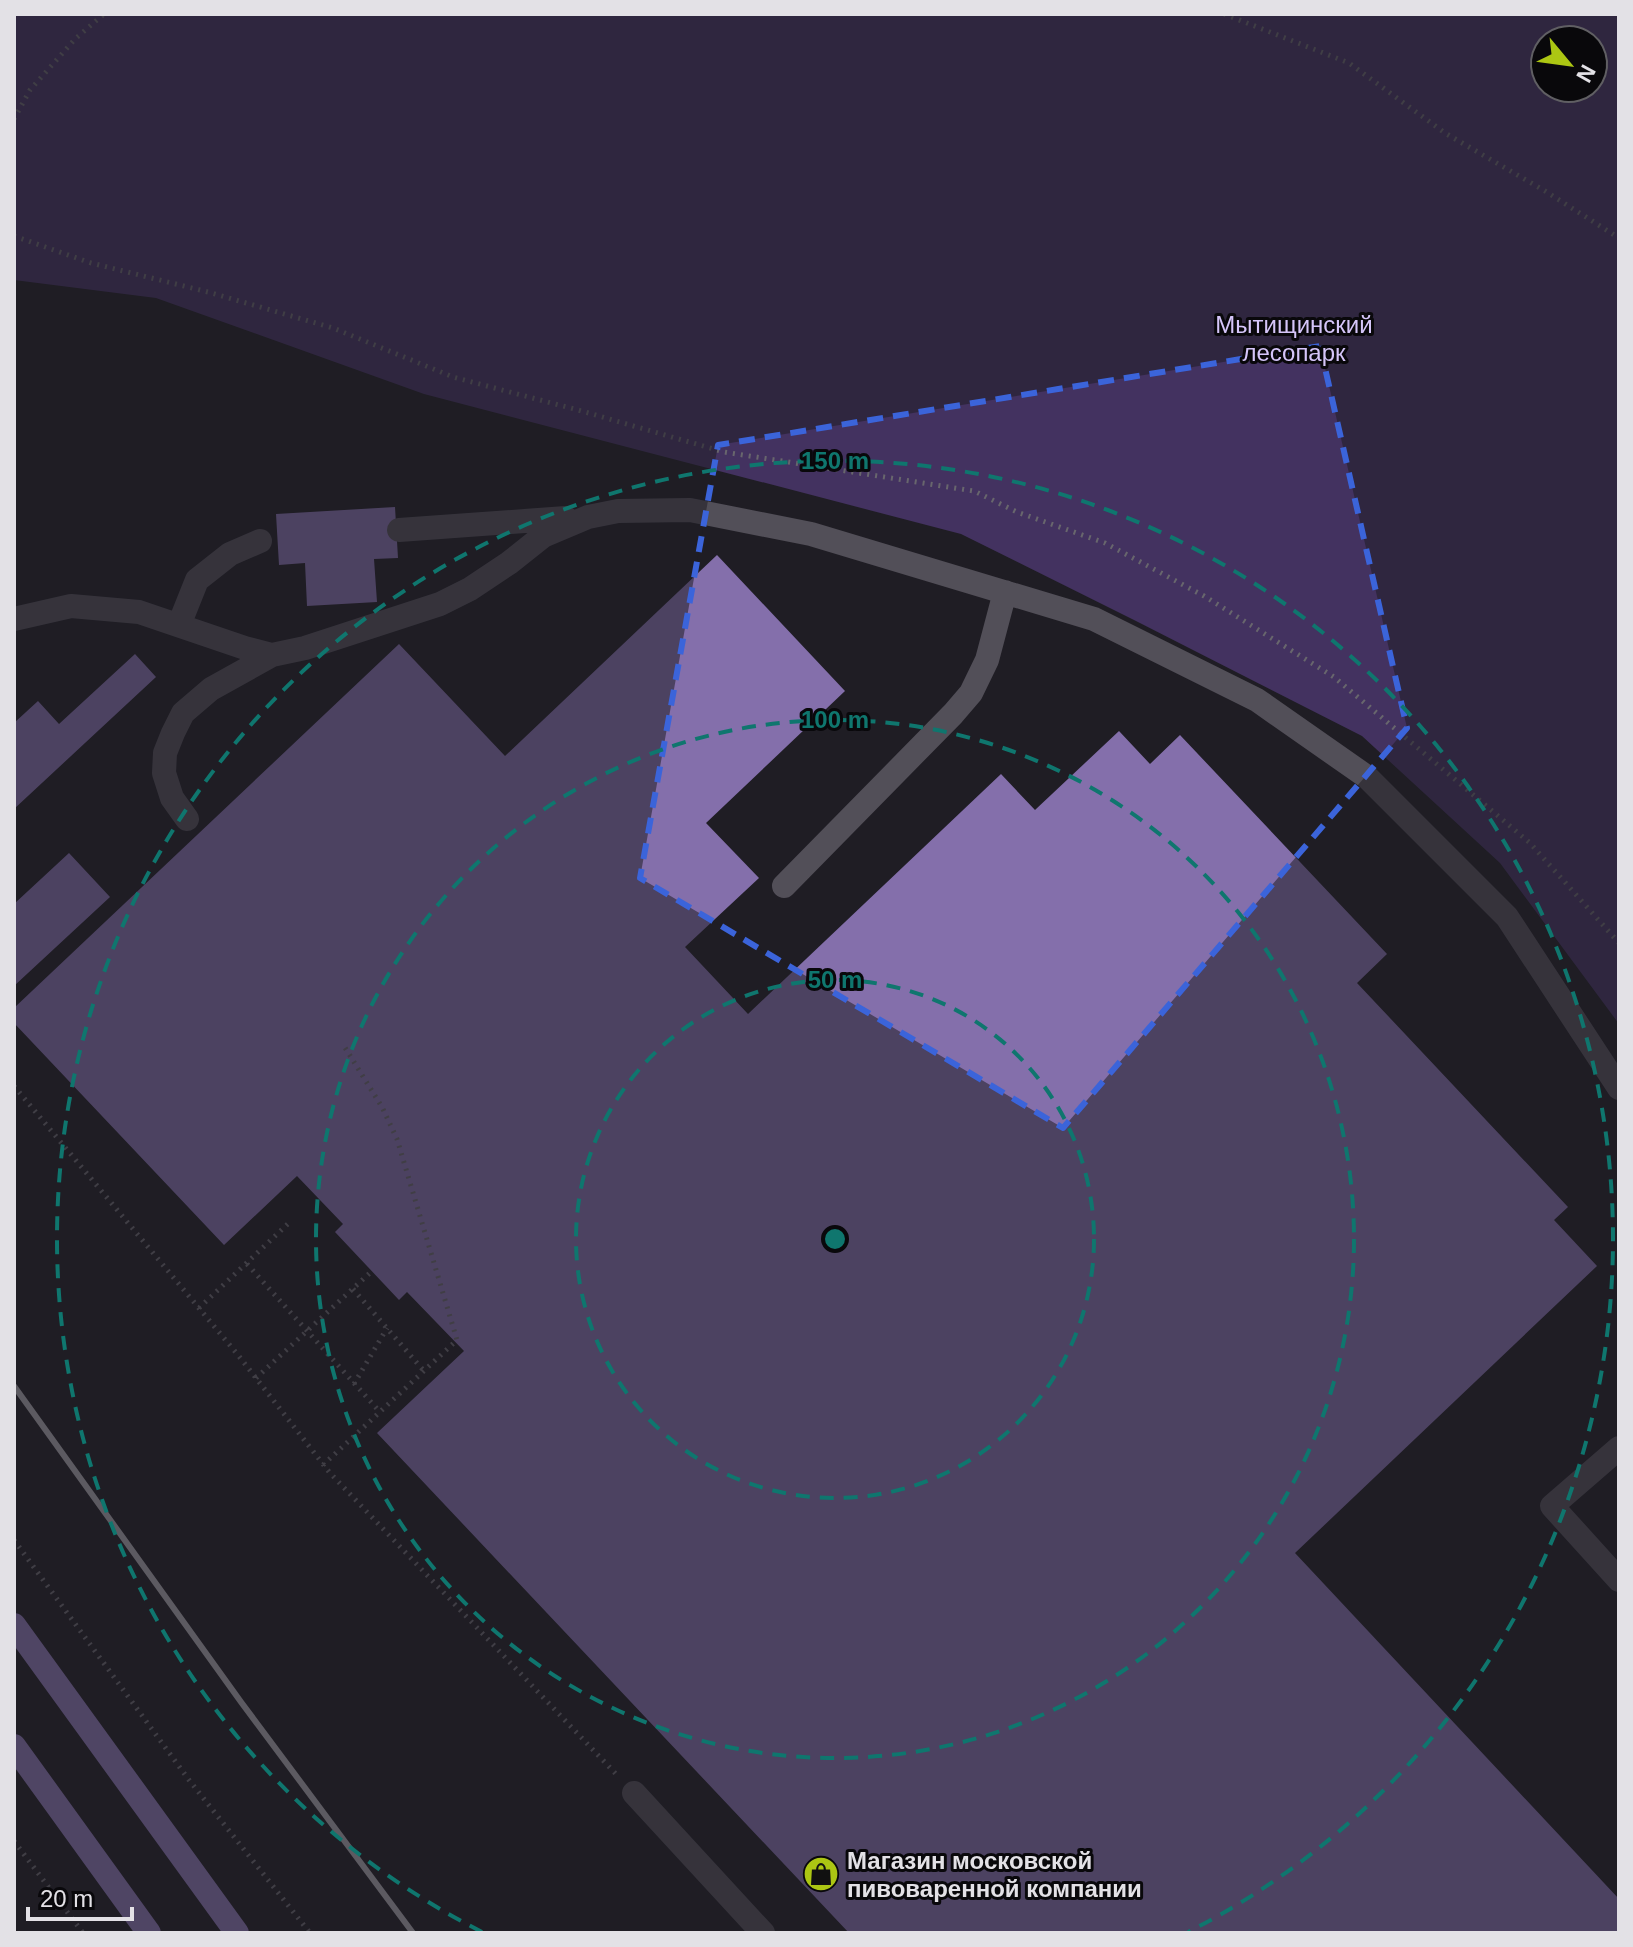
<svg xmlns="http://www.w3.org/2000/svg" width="1633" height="1947" viewBox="0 0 1633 1947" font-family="Arial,sans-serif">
	<rect width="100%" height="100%" fill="#1f1d24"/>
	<path fill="#433260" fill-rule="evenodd" d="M14,14H1619V1024L1500,863L1362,736L1136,621L961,534L424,394L156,298L14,280ZM1545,40H1593V88H1545Z"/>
	<path fill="#846fab" d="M395,507L398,558L374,559L377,602L307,606L305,563L279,565L276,514Z
		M717,555L845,691L706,823L759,878L685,947L748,1014L1001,774L1035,810L1119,731L1150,764L1180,735L1387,954L1357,983L1568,1207L1554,1220L1597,1266L1295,1553L1619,1899V1933H849L377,1433L464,1351L407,1292L399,1300L335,1232L343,1224L297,1176L224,1245L14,1023V1008L399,644L505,756Z
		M135,654L156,677L14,809V723L38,701L59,724Z
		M69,853L110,897L14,986V904Z"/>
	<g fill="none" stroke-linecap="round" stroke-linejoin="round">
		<path stroke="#68666d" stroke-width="5" stroke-dasharray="2 6" stroke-linecap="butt" d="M1224,14L1349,63L1445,133L1545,191L1619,238
			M14,119L30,90L75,39L104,14
			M14,236L91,263L208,292L333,328L453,377L578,410L724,452L974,491L1017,512L1105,543L1204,596L1334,677L1530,843L1619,943
			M14,1086L238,1355L330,1473L616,1774
			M247,1264L380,1412
			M353,1289L424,1371
			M199,1308L291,1221
			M256,1378L372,1271
			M354,1384L387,1328
			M323,1465L457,1340L397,1139L382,1107L344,1046
			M14,1540L189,1780L310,1933
			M14,1841L83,1933"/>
		<path stroke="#524f58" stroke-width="24" d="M399,530L566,518
			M14,619L71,606L139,612L245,648L272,655L305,648L440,604L470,589L509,563L543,536L588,517L618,511L690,510L811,534L1094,619L1257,700L1367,777L1507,917L1619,1088
			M179,625L197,580L230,554L260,541
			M187,819L172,798L164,773L165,753L173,733L183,713L211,689L272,655
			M784,886L953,714L971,693L987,660L1005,592
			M1619,1448L1552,1506L1619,1580
			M634,1793L763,1933"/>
		<path stroke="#8a75b2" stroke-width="24" d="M14,1625L237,1933
			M14,1746L149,1933"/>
		<path stroke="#a6a4aa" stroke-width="6" d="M14,1386L241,1702L413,1933"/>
	</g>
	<path d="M0 0H1633V1947H0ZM1320,346L1407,728L1063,1128L640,878L718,445Z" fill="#1f1d24" fill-opacity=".55" fill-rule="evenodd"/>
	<path fill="none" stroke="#3b64da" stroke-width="6" stroke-dasharray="16 10" stroke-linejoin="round" d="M1320,346L1407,728L1063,1128L640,878L718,445Z"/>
	<g fill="none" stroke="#0f766e" stroke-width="4" stroke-dasharray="14 10">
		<circle cx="835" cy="1239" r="259"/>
		<circle cx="835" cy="1239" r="519"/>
		<path d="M482 1932A778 778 0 1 1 1188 1932"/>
	</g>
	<defs>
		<symbol id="shop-disc" viewBox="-11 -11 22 22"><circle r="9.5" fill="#acc613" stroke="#09080b"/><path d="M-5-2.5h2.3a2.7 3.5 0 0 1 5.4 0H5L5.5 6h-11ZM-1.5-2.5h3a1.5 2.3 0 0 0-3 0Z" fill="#111"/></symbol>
	</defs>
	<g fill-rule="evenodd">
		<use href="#shop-disc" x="801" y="1854" width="40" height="40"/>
	</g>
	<g text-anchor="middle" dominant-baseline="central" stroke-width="6" stroke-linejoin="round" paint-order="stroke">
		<g font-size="24" fill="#d5c5f9" stroke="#09080b">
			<text x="1294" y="324">Мытищинский<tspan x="1294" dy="28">лесопарк</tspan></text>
		</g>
		<g font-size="24" font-weight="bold" fill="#e3e1e6" stroke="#09080b" text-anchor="start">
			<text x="847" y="1860">Магазин московской<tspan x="847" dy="28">пивоваренной компании</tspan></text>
		</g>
	</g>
	<circle cx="835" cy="1239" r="12" fill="#0f766e" stroke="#09080b" stroke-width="4"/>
	<g font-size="24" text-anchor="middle" font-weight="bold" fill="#0f766e" stroke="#09080b" stroke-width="6" stroke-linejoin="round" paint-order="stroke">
		<text x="835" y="469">150 m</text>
		<text x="835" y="728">100 m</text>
		<text x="835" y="988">50 m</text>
	</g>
	<rect width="1633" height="1947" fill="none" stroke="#e3e1e6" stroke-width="32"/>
	<g transform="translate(1569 64) rotate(119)"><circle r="38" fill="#09080b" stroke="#605f63" stroke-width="2"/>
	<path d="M0-6L14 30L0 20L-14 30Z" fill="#acc613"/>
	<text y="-12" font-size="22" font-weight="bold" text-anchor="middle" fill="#e3e1e6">N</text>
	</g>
	<path d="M28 1907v12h104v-12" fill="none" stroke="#e3e1e6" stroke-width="4"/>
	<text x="40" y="1907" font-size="24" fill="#e3e1e6" stroke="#09080b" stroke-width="6" paint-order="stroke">20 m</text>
</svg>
